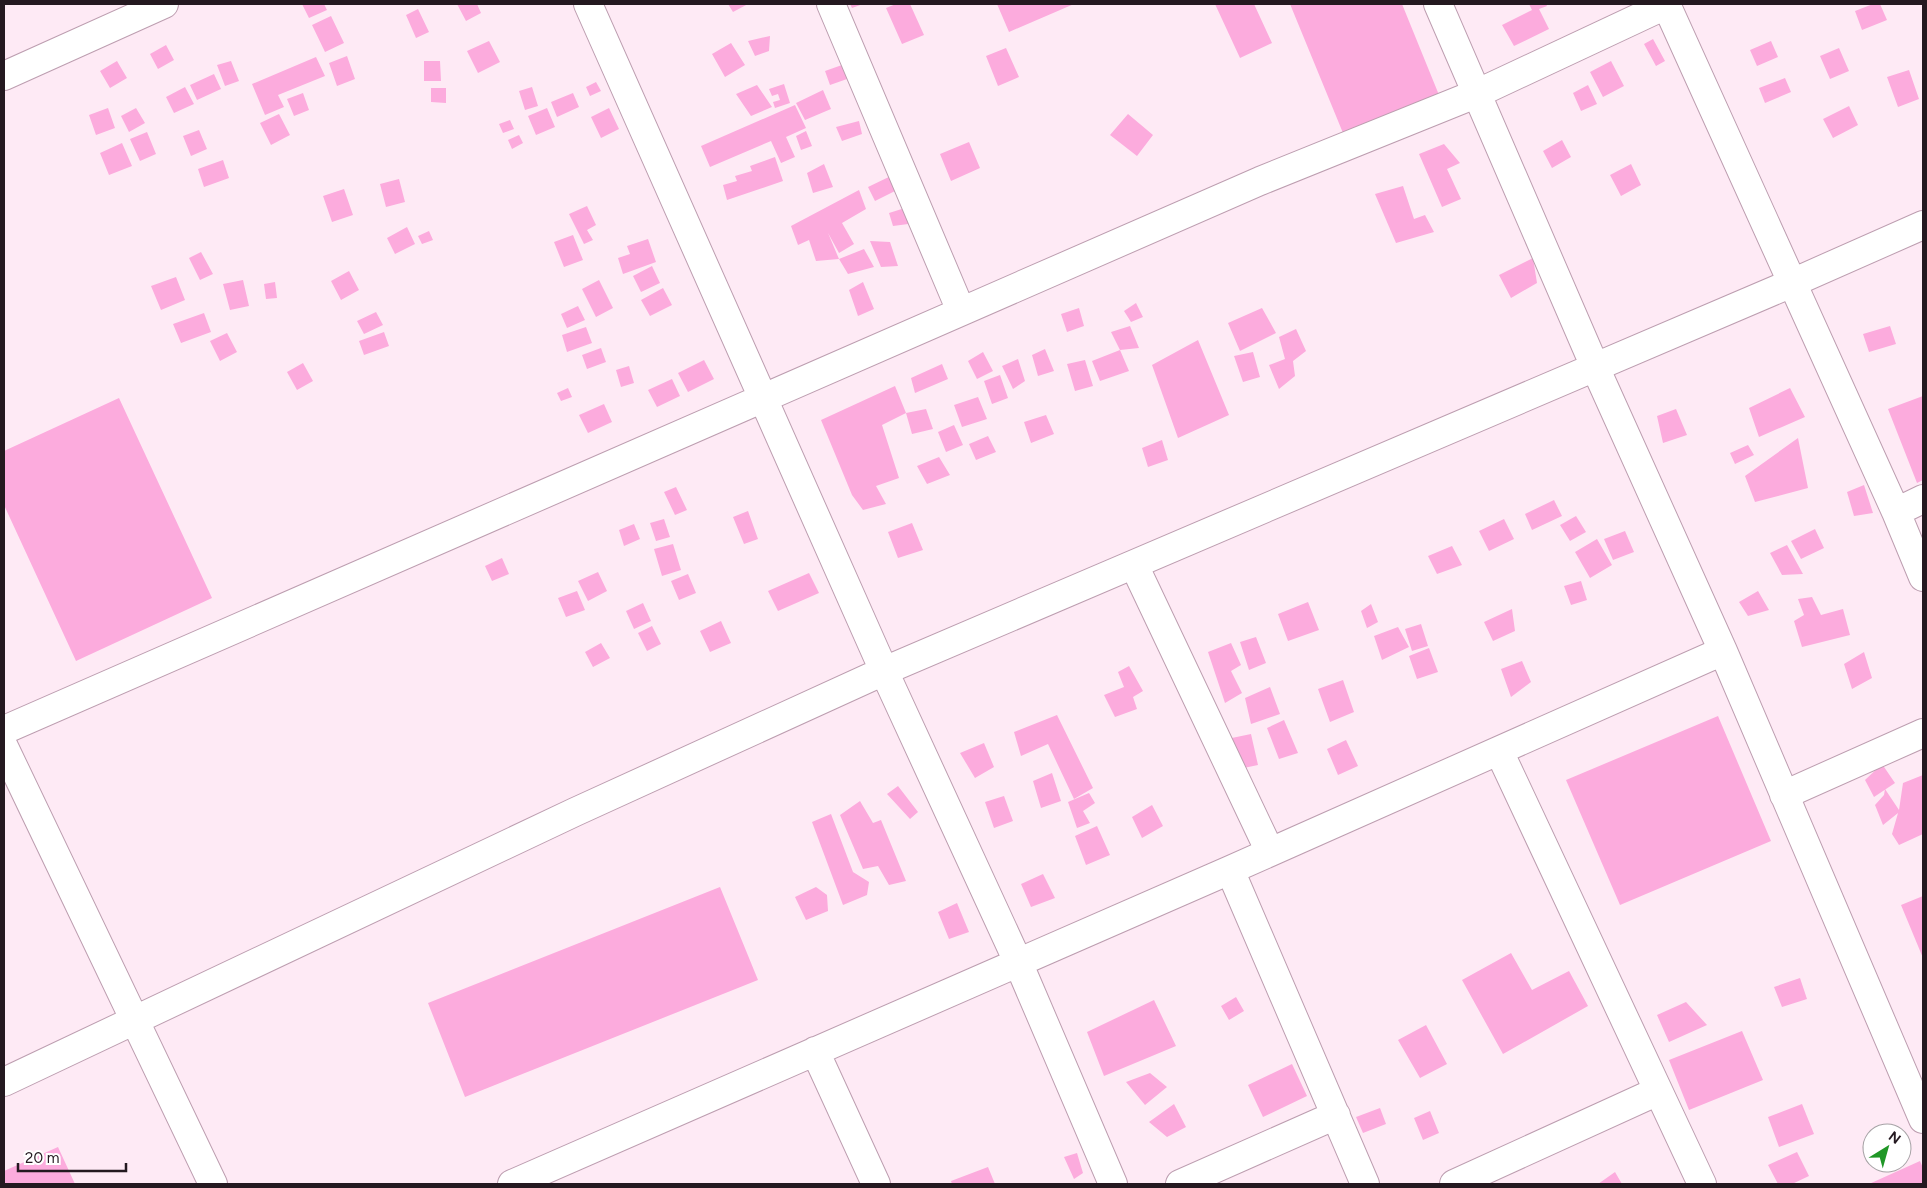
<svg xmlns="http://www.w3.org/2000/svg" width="1927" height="1188" viewBox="0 0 1927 1188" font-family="Figtree,sans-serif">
	<rect width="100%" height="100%" fill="#feeaf5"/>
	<path fill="#fcabdd" d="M302,4H324L327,10L309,18Z
		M457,4H477L481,13L466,21Z
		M728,4H748L733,12Z
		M850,4H863L852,8Z
		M896,4H910L924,35L902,44L886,8Z
		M997,4H1074L1009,32Z
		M1215,4H1254L1272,43L1240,58Z
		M1290,4H1402L1439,95L1343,133Z
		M1529,4H1546L1547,6L1539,9L1549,29L1514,46L1502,25L1532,10Z
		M1873,4H1880L1887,20L1862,30L1855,11Z
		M418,9L429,32L416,38L406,15Z
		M331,16L344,43L325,52L312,25Z
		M770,36L769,51L755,56L748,41Z
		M1653,39L1665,61L1656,66L1644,44Z
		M489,41L500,62L478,73L467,51Z
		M1771,41L1778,57L1757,66L1750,50Z
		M731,43L745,65L725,77L712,54Z
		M166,45L174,60L158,69L150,54Z
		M1006,48L1019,77L998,86L986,56Z
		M1839,48L1849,71L1830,79L1820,56Z
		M347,56L355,79L337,86L329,63Z
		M316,57L325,76L278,95L284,107L265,115L252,84Z
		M117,61L127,78L110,88L100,71Z
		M231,61L239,81L225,86L217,65Z
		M424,61H440L441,81H424Z
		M1611,61L1624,86L1603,97L1590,72Z
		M842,65L847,79L830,85L825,71Z
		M1909,70L1919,99L1898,107L1887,77Z
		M214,74L221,89L197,100L190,85Z
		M1785,78L1791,92L1765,103L1759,88Z
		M596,82L601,91L590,96L586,87Z
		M784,84L790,103L775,108L773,102L780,100L778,94L772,96L769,89Z
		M757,85L772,107L751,116L736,94Z
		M1588,85L1597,104L1581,111L1573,93Z
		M185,87L194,104L174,113L166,97Z
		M532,87L538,106L525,110L519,91Z
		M431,88H446V103L431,102Z
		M823,90L831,109L805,120L796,103Z
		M303,93L309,110L294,116L287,99Z
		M573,93L579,107L557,117L551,102Z
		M795,105L806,128L786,137L795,157L781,163L771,141L710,167L701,146Z
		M1849,106L1858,125L1833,138L1823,119Z
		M108,108L115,128L96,135L89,115Z
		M136,108L145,123L129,132L121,116Z
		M547,108L555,127L536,135L528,116Z
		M609,108L619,129L601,138L591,117Z
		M279,114L290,135L271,145L260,123Z
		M1128,114L1153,135L1137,156L1110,135Z
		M510,120L514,129L503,133L499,124Z
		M859,121L862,134L842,141L836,127Z
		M199,130L207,149L191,156L183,136Z
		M806,131L812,146L801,150L796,136Z
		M147,132L156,154L140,161L130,139Z
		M519,135L523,143L512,149L508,140Z
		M1562,140L1571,157L1552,168L1543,151Z
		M969,142L980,168L951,181L940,154Z
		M122,143L132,166L109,175L100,153Z
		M1444,144L1460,163L1447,169L1461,199L1442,207L1419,154Z
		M775,157L783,181L727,200L723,185L737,181L735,176L752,171L750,166Z
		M223,160L229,178L204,187L198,169Z
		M824,164L833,187L813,193L807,173Z
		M1631,164L1641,185L1621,196L1610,175Z
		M895,174L899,189L875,201L868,187Z
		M399,179L405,202L386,207L380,184Z
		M1403,186L1414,219L1425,215L1434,232L1396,243L1375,194Z
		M344,189L353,215L332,222L323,196Z
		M859,190L866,209L842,223L854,244L839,253L828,233L839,259L816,261L809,240L798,245L791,226Z
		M587,206L596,225L587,230L593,240L584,244L569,214Z
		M908,207L916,223L893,226L889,213Z
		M407,227L415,244L395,254L387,238Z
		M429,231L433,240L422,244L418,236Z
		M573,235L583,260L564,267L554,242Z
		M648,239L656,262L623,274L618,258L630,254L627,246Z
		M870,241L890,242L898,266L881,267Z
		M864,249L874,267L848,274L839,259Z
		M201,252L213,274L200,280L189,258Z
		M1533,258L1537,283L1511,298L1499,275Z
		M652,266L660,283L641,292L633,276Z
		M349,271L359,290L341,300L331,281Z
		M176,277L185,300L161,310L151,286Z
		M243,280L249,306L230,310L223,284Z
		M599,280L613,308L596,317L582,289Z
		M275,282L277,298L266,299L264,284Z
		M863,282L874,309L858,316L849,290Z
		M663,288L672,305L650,316L641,300Z
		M1136,303L1143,317L1131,322L1124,311Z
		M578,306L585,320L567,328L561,314Z
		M1079,308L1084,326L1067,332L1061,314Z
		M1262,308L1276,333L1240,351L1228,323Z
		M376,312L383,325L364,334L357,321Z
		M204,313L211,332L181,343L173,324Z
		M1130,326L1139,348L1120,350L1111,332Z
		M1890,326L1896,344L1869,352L1863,334Z
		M586,327L592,343L567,352L562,335Z
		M1296,329L1306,351L1293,361L1295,376L1279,389L1269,365L1285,359L1279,337Z
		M384,332L389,346L364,355L359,341Z
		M227,333L237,352L220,361L210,341Z
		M1198,340L1229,415L1178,438L1152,365Z
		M601,348L606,362L587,369L582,355Z
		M1045,349L1054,371L1038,376L1032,355Z
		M1120,350L1129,371L1100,381L1092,361Z
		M983,352L993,371L977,379L968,361Z
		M1253,352L1260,377L1243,382L1234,356Z
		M1018,359L1025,381L1013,389L1002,366Z
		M704,360L714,379L688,392L678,373Z
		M1085,360L1093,386L1075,391L1067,364Z
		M303,363L313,381L297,390L287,372Z
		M942,364L948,379L915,393L911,378Z
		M629,366L634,383L621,387L616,370Z
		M1000,375L1008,398L992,404L984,381Z
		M672,379L680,396L657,407L648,390Z
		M895,386L906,413L882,425L899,478L876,486L886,504L863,510L852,495L821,420Z
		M568,388L572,397L561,401L557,393Z
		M1790,388L1805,417L1759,437L1749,408Z
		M1923,396V480L1917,483L1888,409Z
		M978,397L987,419L962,427L954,405Z
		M119,398L212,598L76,661L4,505V451Z
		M604,404L612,422L588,433L579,415Z
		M926,409L933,429L912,434L906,413Z
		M1676,409L1687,435L1663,443L1657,416Z
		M1046,415L1054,434L1031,443L1024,422Z
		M954,425L963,445L946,452L938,432Z
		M988,436L996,452L976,460L969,444Z
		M1798,438L1808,488L1755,502L1745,476Z
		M1162,440L1168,460L1148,467L1142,448Z
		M1748,445L1754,455L1735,464L1730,453Z
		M939,457L950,475L927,484L917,466Z
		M1864,485L1873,513L1854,516L1847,492Z
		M676,487L687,510L675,515L664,492Z
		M1554,500L1562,516L1532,530L1525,514Z
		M748,511L758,539L744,544L733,517Z
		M1576,516L1586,532L1570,541L1560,525Z
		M664,519L670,537L656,541L650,523Z
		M1504,519L1514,539L1489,551L1479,531Z
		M912,523L923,550L898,558L888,532Z
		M634,524L640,539L624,546L619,530Z
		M1815,529L1824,548L1801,559L1791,541Z
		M1625,531L1634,552L1613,560L1604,539Z
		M1597,539L1612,565L1590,578L1575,552Z
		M673,544L681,570L662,576L654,549Z
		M1787,545L1803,574L1782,575L1770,553Z
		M1452,546L1462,565L1437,574L1428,556Z
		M502,558L509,574L492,581L485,566Z
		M598,572L607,591L588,601L578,581Z
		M809,573L819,593L778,611L768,591Z
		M688,574L696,593L679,600L671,581Z
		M1581,581L1587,600L1571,605L1564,586Z
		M577,591L585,610L566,617L558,598Z
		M1758,591L1769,610L1748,616L1739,602Z
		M1812,597L1821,615L1843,609L1850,635L1802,647L1794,621L1804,615L1798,599Z
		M1308,602L1319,630L1288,641L1278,614Z
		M643,603L651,621L634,629L626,611Z
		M1371,604L1378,622L1367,628L1361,611Z
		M1512,609L1515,631L1493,641L1484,622Z
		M721,621L731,643L710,652L700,631Z
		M1421,624L1428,646L1412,651L1405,629Z
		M652,626L661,644L647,651L638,633Z
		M1398,627L1409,647L1382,660L1374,636Z
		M1256,637L1266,663L1249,670L1240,642Z
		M601,643L610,658L593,667L585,652Z
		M1231,643L1241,665L1231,671L1242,693L1225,703L1208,652Z
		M1429,648L1438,672L1417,679L1409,656Z
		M1864,652L1872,678L1852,689L1844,664Z
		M1522,661L1531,682L1511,697L1501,669Z
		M1129,666L1143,691L1133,697L1137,709L1115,717L1104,695L1124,687L1118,672Z
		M1343,680L1354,712L1330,722L1318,689Z
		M1270,687L1280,714L1251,724L1245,698Z
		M1057,715L1093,788L1074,799L1048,744L1021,756L1014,732Z
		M1718,716L1771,841L1620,905L1566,780Z
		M1284,720L1298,753L1279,759L1267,728Z
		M1251,734L1258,765L1234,770L1227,739Z
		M1346,740L1358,766L1338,775L1327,749Z
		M984,743L994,767L975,778L960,753Z
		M1882,764L1895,783L1874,797L1865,780Z
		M1052,773L1061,801L1041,808L1033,781Z
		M1923,775V834L1899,845L1892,834L1898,813L1883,825L1875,805L1884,795L1885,789L1899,810L1903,783Z
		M898,786L918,812L910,819L887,794Z
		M1089,793L1095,803L1083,811L1090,823L1077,828L1068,802Z
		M1004,796L1013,821L994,828L985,802Z
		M860,801L873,823L881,820L906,881L889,885L878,866L863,869L840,815Z
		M1152,805L1163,826L1142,838L1132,817Z
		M831,814L853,872L869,882L867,895L843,905L812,822Z
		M1097,826L1110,855L1086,865L1075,836Z
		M1043,874L1055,898L1031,907L1021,884Z
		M720,887L758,980L465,1097L428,1003Z
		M816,887L827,895L828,911L806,920L795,897Z
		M1923,896V958L1901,905Z
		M957,903L969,932L949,939L938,912Z
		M1511,953L1532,990L1569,971L1588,1006L1503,1054L1462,980Z
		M1800,978L1807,999L1782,1007L1774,987Z
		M1236,997L1244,1011L1229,1020L1221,1006Z
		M1154,1000L1176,1046L1104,1076L1087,1032Z
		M1686,1002L1707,1025L1669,1042L1657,1015Z
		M1426,1025L1447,1064L1420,1078L1398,1040Z
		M1742,1031L1763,1080L1689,1110L1669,1060Z
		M1292,1064L1307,1096L1263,1117L1248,1085Z
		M1150,1073L1167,1087L1145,1105L1126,1082Z
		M1174,1104L1186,1127L1167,1137L1149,1122Z
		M1802,1104L1814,1134L1779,1147L1768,1117Z
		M1380,1108L1386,1124L1363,1133L1356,1117Z
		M1430,1111L1439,1133L1423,1140L1414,1118Z
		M58,1147L75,1184H4V1171Z
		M1797,1152L1809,1176L1792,1184H1778L1768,1165Z
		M1077,1153L1083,1173L1074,1179L1064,1157Z
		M1920,1161L1923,1168V1184H1869Z
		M988,1167L995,1184H952L951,1181Z
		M1615,1172L1622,1184H1598Z"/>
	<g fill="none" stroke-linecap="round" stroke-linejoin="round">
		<defs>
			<path id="minor" d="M588,4L884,671L1018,962L1113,1184
				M831,4L961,311
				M1438,4L1595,367L1723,651L1923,1119
				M1666,4L1896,512L1923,577
				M4,76L164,4
				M1896,512L1923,499
				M1134,565L1270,852
				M4,730L1260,181L1478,93L1668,4
				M4,747L213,1184
				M1499,751L1702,1184
				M1784,795L1923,733
				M1230,870L1365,1184
				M815,1051L876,1184
				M4,1082L575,812L884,671L1792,283L1923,225
				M512,1184L1230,870L1723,651
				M1180,1184L1336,1115
				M1454,1184L1658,1091"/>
		</defs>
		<use href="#minor" stroke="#bd9eb0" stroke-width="30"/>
		<use href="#minor" stroke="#fff" stroke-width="28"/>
	</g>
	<rect width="1927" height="1188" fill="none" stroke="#241920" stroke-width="10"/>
	<g transform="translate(1887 1148) rotate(37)"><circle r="24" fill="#ffffff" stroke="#a7a3a6"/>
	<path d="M0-4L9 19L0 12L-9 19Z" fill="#209727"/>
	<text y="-8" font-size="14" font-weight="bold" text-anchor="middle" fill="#241920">N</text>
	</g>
	<path d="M18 1163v8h108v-8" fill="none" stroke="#241920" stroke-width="2.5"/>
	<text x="25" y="1163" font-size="15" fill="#241920" stroke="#ffffff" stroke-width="4" paint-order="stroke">20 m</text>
</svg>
